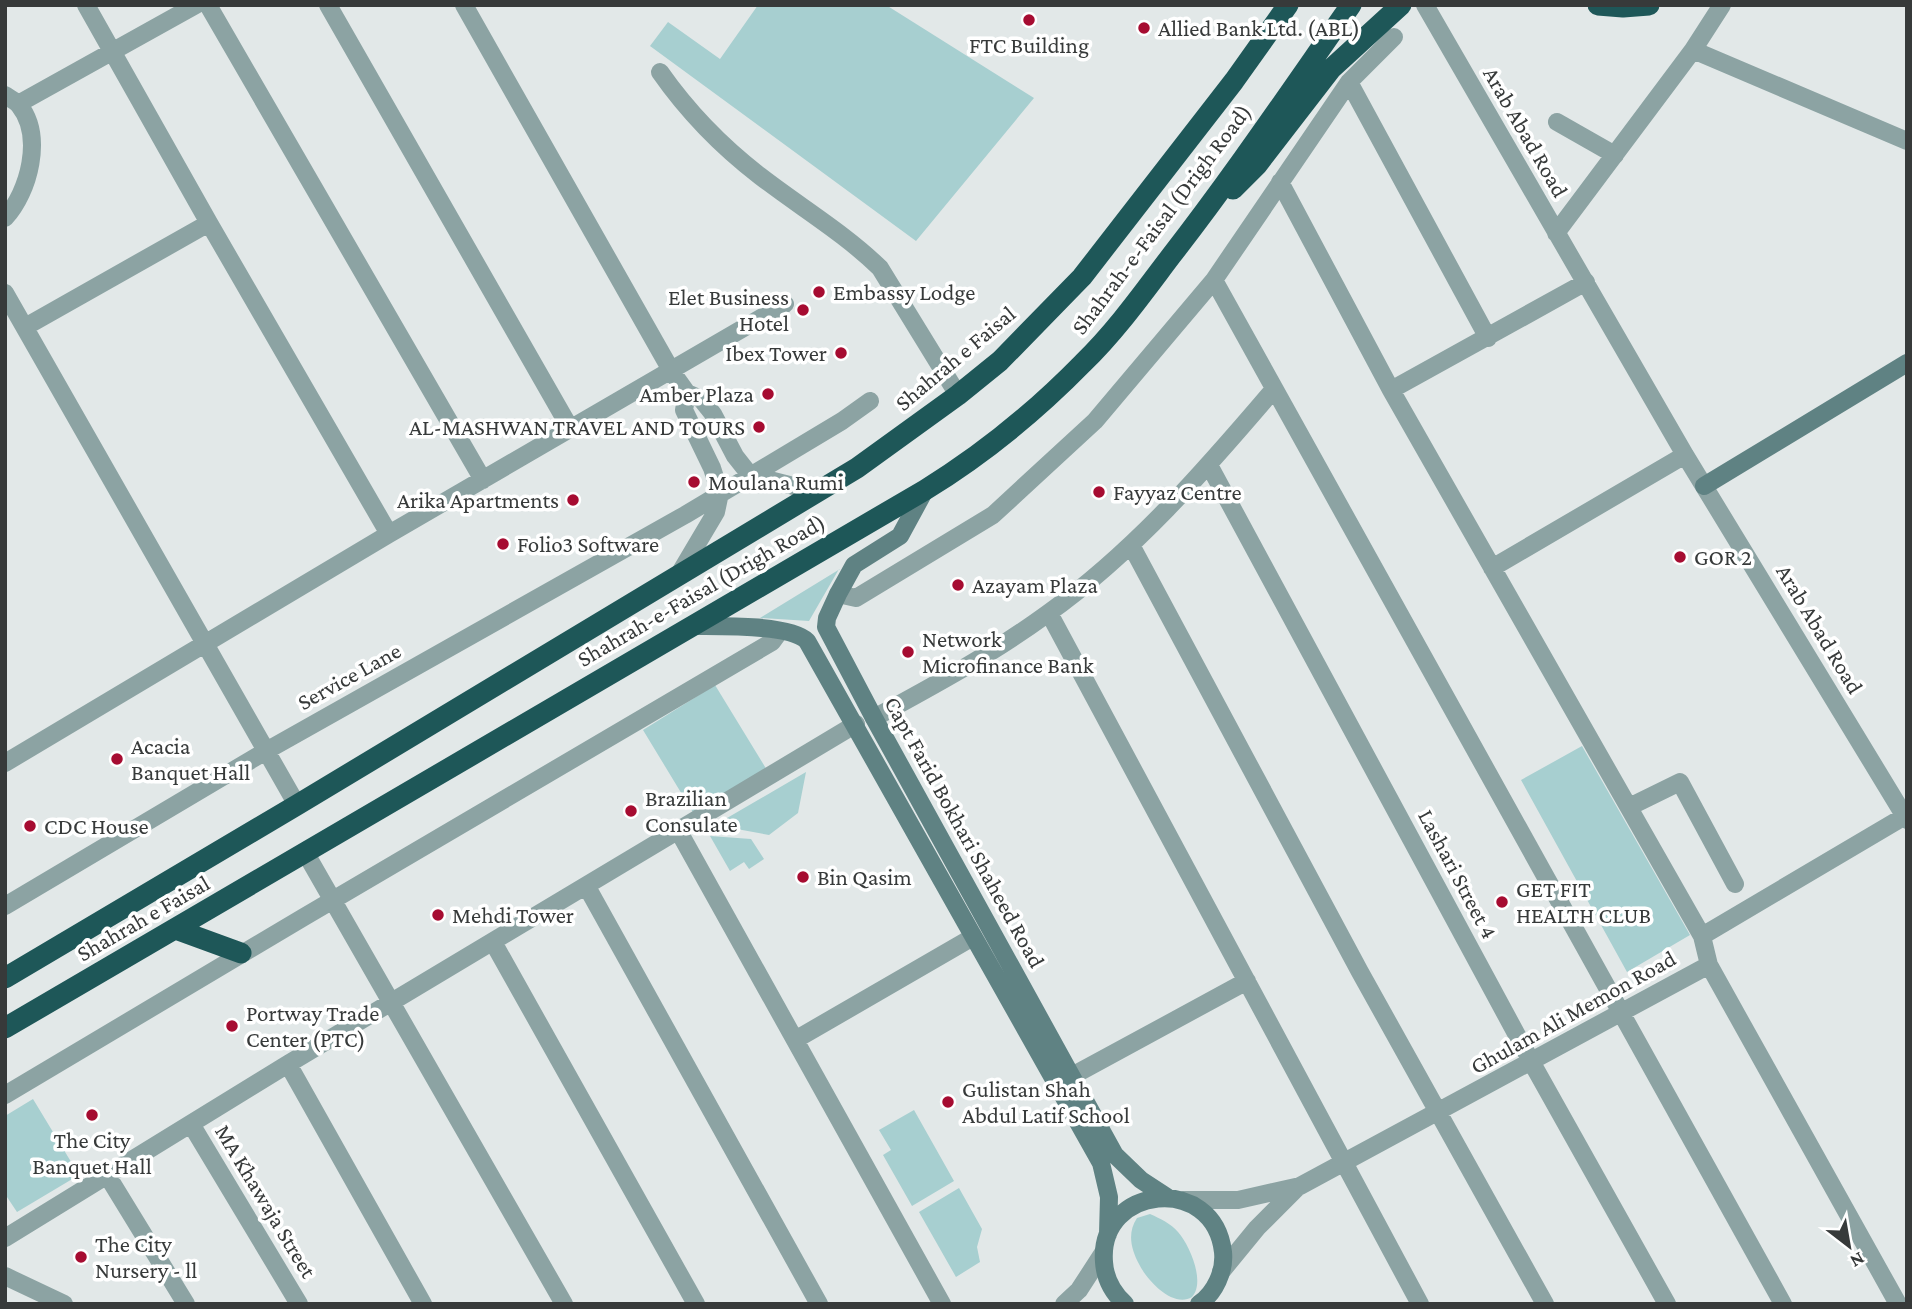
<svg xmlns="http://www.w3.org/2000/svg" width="1912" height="1309" viewBox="0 0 1912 1309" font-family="'Crimson Pro',serif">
	<rect width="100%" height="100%" fill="#e2e8e8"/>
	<path fill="#a7cfd0" d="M758,5H886L1034,98L916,241L650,46L668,22L720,59Z
		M839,569L809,621L760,618L840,569Z
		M715,685L770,775L697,819L643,730Z
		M1582,746L1690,935L1627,972L1521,780Z
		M806,772L798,813L769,835L715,825Z
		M710,836L751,839L764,859L749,869L744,862L730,871Z
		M33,1099L79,1175L17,1212L5,1194V1116Z
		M914,1110L954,1181L912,1206L883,1155L891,1150L879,1130Z
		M959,1188L982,1229L977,1247L980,1262L956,1277L919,1212Z
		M1150,1214C1161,1219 1170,1223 1178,1232C1189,1244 1206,1282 1192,1297C1173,1309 1146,1279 1139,1264C1131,1249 1127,1233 1137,1218Z"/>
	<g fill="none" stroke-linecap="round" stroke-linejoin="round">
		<path stroke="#8ca3a3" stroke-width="18" d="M86,5L209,223L389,534
			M208,5L483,480
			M328,5L570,428
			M464,5L672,372L687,393L701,399L713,414L735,456L750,475L817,492
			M1425,5L1685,455L1907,820
			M1693,50L1907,141
			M660,72C688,112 721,146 760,176C800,207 844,233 880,268L958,395
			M1349,82L1488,338
			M5,95C9,98 16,101 19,105C44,136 29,192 5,218
			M18,104L196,5
			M1557,122L1615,155
			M1280,182L1391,390L1702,936
			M1556,233L1693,50L1722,5
			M1214,280L1783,1304
			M5,293L297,805
			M25,327L209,223
			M1391,390L1586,282
			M1209,465L1532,1063L1667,1304
			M1131,545L1360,972L1545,1304
			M1492,568L1685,455
			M678,576L716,512L720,493L712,468L684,410L687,393
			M838,594L856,598L993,515L1095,421L1214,280L1349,82L1394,37
			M1049,613L1420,1304
			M874,718C933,686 992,654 1047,614C1134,552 1205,470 1274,389
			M5,763L389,534L785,304
			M1629,807L1680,782L1735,884
			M678,830L942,1304
			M305,852L564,1304
			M587,887L819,1304
			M5,906L266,751L685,515L842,421L870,401
			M493,942L696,1304
			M1709,965L1898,1304
			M795,1040L973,937
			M288,1064L423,1304
			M1072,1076L1247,981
			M5,1095L304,917L772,642L780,631
			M191,1124L299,1304
			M107,1175L186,1304
			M1183,1200H1238L1300,1186L1709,965L1702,936L1905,816
			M5,1238L288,1064L856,724
			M1221,1272L1257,1228L1297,1188
			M5,1276L64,1304
			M1064,1304L1079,1290L1103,1253"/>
		<path stroke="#5f8283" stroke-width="18" d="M1704,486L1907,363
			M925,490L900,536L854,565L838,594L827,618L826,627L874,718L1115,1155L1141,1180L1167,1197
			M691,626C716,626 790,624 807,641L1101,1163L1109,1197L1108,1234
			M1125,1304C1113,1293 1105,1278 1104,1262C1098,1185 1214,1173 1223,1252C1225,1271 1215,1293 1199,1304"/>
		<path stroke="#1e5758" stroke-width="21" d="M1598,5L1623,7L1649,5
			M1233,189L1257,165L1331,69L1401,5
			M178,930L241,953
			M5,978L297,805L857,468L958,395L1000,361L1082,277L1234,81L1288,5
			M5,1028L925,490C982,455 1036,411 1083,363C1116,331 1143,293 1171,256C1234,175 1292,89 1351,5"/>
	</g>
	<g fill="#a60c31" stroke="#fff" stroke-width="2.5">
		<circle cx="1029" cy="20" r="7"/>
		<circle cx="1144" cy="28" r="7"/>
		<circle cx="819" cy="292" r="7"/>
		<circle cx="803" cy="310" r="7"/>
		<circle cx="841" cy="353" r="7"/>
		<circle cx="768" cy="394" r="7"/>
		<circle cx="759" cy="427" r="7"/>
		<circle cx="694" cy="482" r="7"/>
		<circle cx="1099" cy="492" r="7"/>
		<circle cx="573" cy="500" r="7"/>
		<circle cx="503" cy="544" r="7"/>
		<circle cx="1680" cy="557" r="7"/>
		<circle cx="958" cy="585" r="7"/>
		<circle cx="908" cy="652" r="7"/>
		<circle cx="117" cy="759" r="7"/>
		<circle cx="631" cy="811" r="7"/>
		<circle cx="30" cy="826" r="7"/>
		<circle cx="803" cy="877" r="7"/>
		<circle cx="1502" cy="902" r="7"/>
		<circle cx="438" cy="915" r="7"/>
		<circle cx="232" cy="1026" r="7"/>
		<circle cx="948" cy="1102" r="7"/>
		<circle cx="92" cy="1115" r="7"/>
		<circle cx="81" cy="1257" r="7"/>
	</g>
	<g text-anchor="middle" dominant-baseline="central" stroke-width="7" stroke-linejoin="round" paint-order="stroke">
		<g font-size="23" fill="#373a3a" stroke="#fff" text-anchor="start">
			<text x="1158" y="28">Allied Bank Ltd. (ABL)</text>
			<text x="1029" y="45" text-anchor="middle">FTC Building</text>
			<text x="833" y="292">Embassy Lodge</text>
			<text x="789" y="297" text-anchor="end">Elet Business<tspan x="789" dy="26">Hotel</tspan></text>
			<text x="827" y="353" text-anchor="end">Ibex Tower</text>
			<text x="754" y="394" text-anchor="end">Amber Plaza</text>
			<text x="745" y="427" text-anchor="end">AL-MASHWAN TRAVEL AND TOURS</text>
			<text x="708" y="482">Moulana Rumi</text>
			<text x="1113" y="492">Fayyaz Centre</text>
			<text x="559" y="500" text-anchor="end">Arika Apartments</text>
			<text x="517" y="544">Folio3 Software</text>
			<text x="1694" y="557">GOR 2</text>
			<text x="972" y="585">Azayam Plaza</text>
			<text x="922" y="639">Network<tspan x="922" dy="26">Microfinance Bank</tspan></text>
			<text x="131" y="746">Acacia<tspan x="131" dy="26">Banquet Hall</tspan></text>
			<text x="645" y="798">Brazilian<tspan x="645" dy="26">Consulate</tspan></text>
			<text x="44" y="826">CDC House</text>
			<text x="817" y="877">Bin Qasim</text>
			<text x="1516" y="889">GET FIT<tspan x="1516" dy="26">HEALTH CLUB</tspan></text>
			<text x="452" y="915">Mehdi Tower</text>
			<text x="246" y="1013">Portway Trade<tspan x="246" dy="26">Center (PTC)</tspan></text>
			<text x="962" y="1089">Gulistan Shah<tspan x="962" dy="26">Abdul Latif School</tspan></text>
			<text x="92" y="1140" text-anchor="middle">The City<tspan x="92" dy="26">Banquet Hall</tspan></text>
			<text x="95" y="1244">The City<tspan x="95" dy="26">Nursery - ll</tspan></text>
		</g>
		<g font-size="23" fill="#373a3a" stroke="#fff">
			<text transform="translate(1526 132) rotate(60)">Arab Abad Road</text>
			<text transform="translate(1161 219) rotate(-53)">Shahrah-e-Faisal (Drigh Road)</text>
			<text transform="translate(955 358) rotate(-40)">Shahrah e Faisal</text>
			<text transform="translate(701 590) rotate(-30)">Shahrah-e-Faisal (Drigh Road)</text>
			<text transform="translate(1820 629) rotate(59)">Arab Abad Road</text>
			<text transform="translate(349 676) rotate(-29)">Service Lane</text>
			<text transform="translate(965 832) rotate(61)">Capt Farid Bokhari Shaheed Road</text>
			<text transform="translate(1458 874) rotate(62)">Lashari Street 4</text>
			<text transform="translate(143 918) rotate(-30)">Shahrah e Faisal</text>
			<text transform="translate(1573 1012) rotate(-29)">Ghulam Ali Memon Road</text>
			<text transform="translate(266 1201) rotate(59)">MA Khawaja Street</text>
		</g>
	</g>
	<rect width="1912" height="1309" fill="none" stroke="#373a3a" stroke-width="14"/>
	<g transform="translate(1849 1246) rotate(149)" stroke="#ffffff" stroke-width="5" paint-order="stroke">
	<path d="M0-5L12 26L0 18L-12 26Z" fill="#373a3a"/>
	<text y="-10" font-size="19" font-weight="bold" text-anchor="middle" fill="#373a3a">N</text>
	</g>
</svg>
